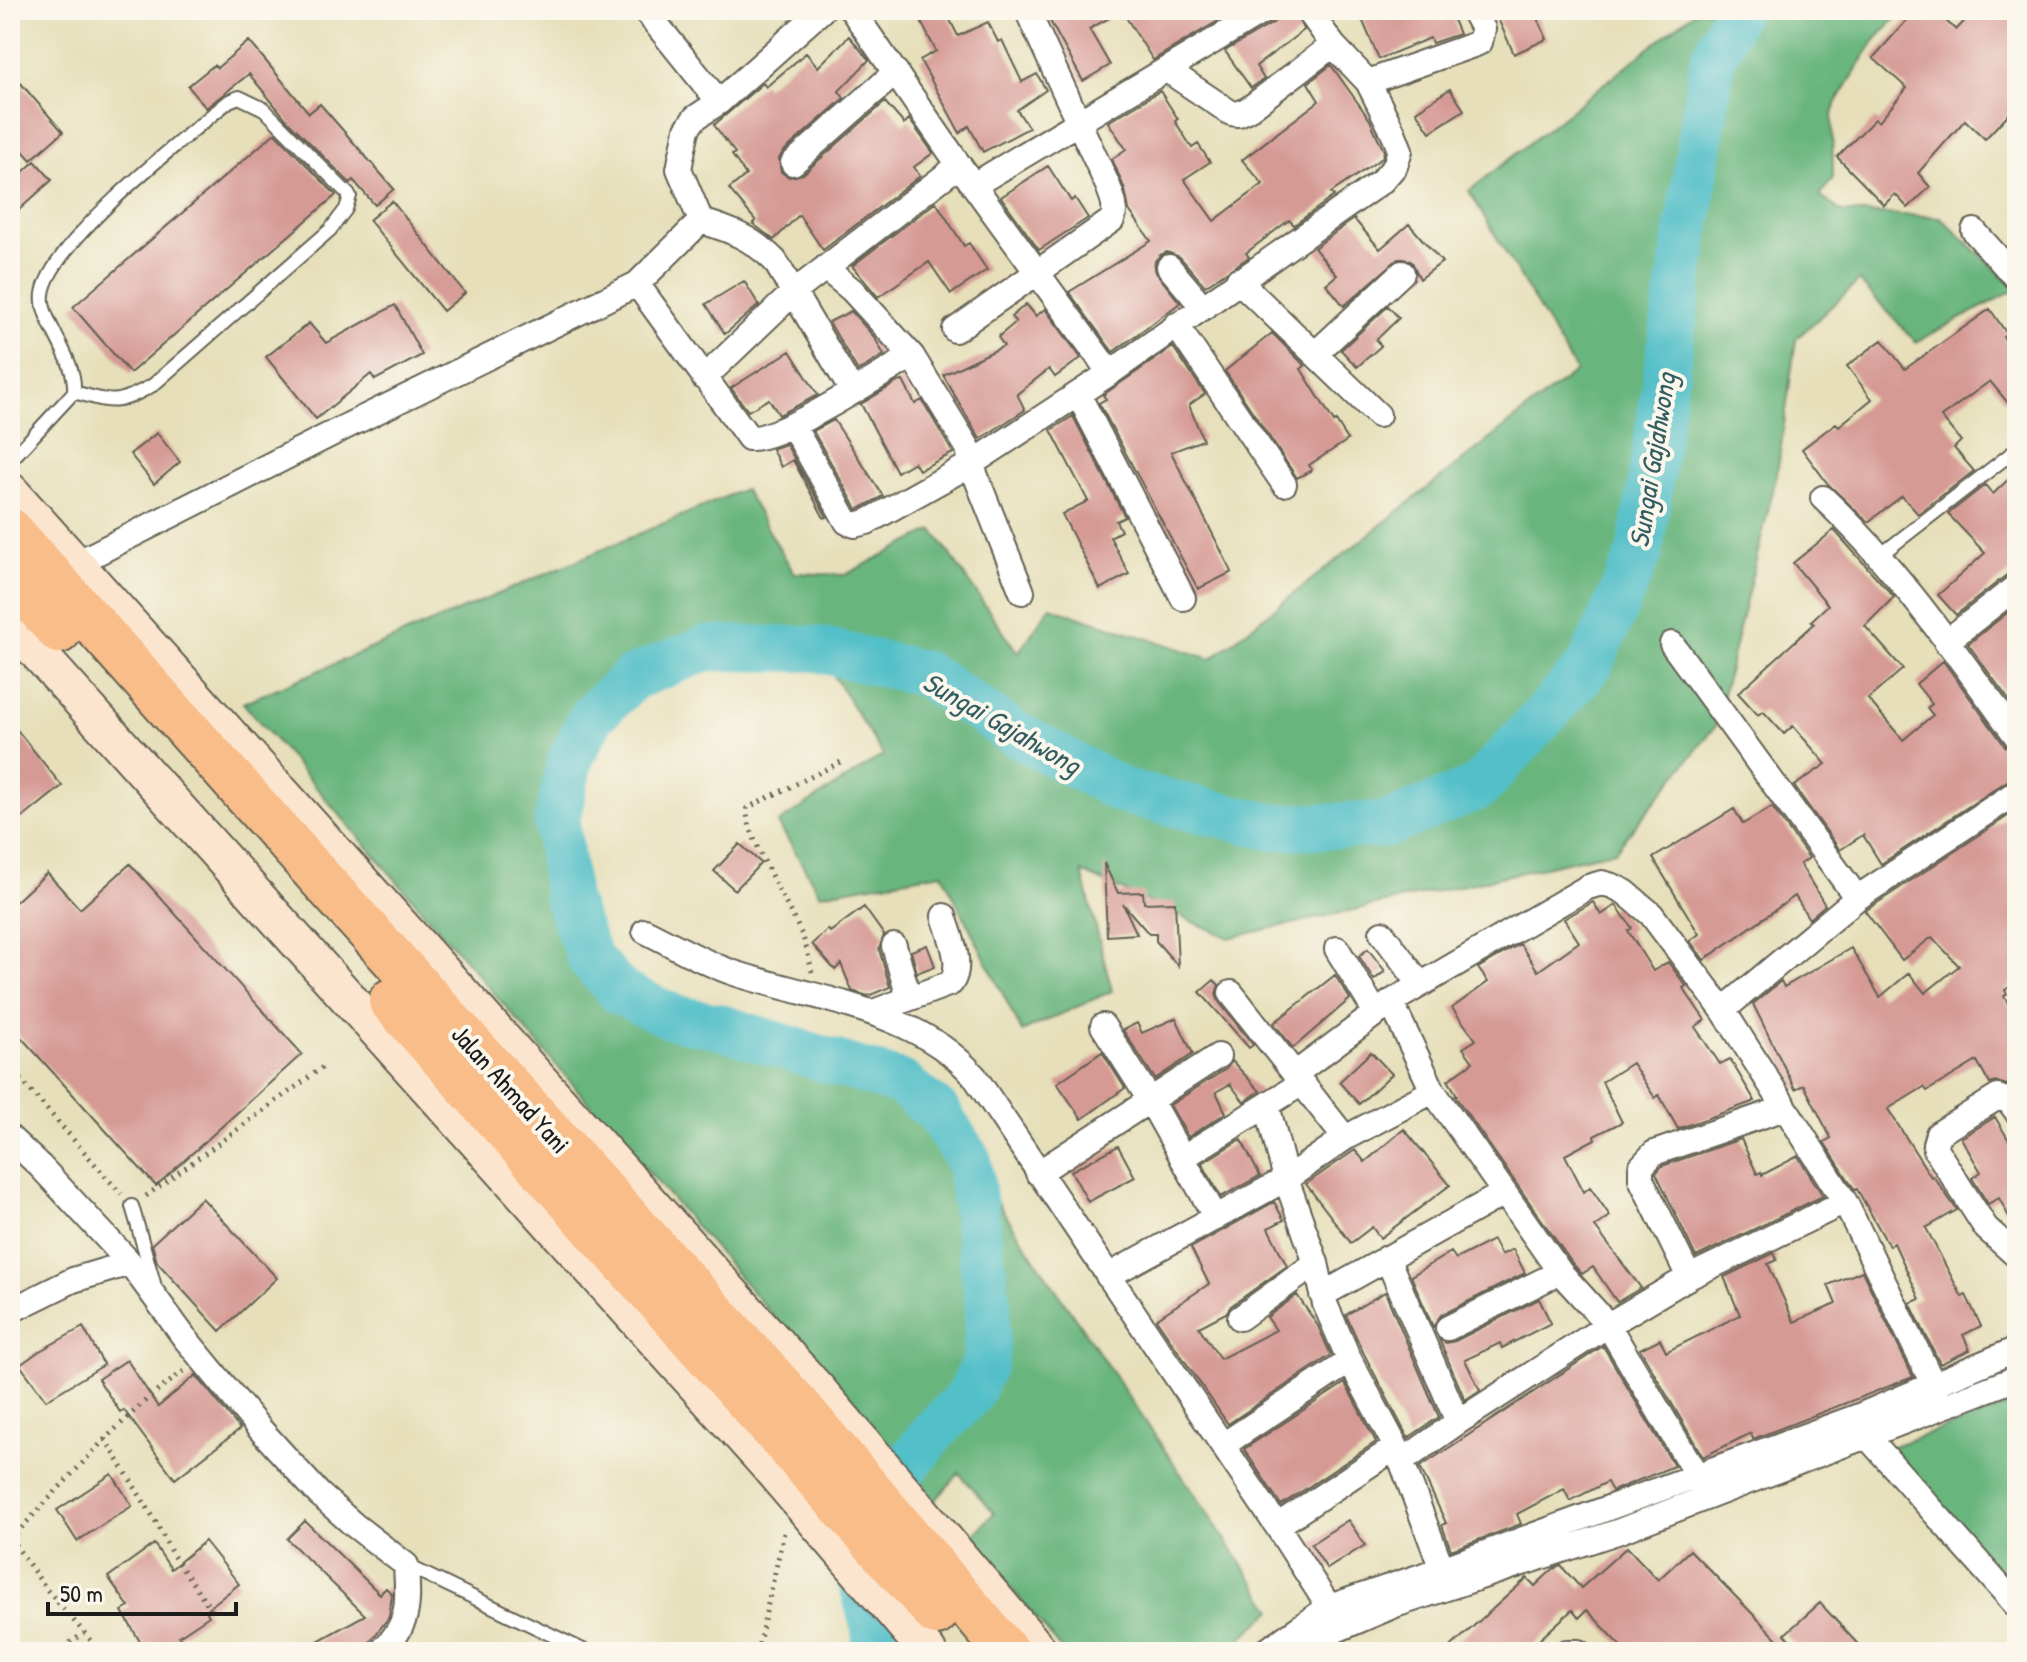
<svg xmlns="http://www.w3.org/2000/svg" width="2027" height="1662" viewBox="0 0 2027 1662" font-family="'Patrick Hand',sans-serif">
	<rect width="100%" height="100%" fill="#fbf7ec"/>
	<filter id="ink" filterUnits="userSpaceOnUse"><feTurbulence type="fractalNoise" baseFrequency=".0125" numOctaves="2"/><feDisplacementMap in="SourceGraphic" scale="16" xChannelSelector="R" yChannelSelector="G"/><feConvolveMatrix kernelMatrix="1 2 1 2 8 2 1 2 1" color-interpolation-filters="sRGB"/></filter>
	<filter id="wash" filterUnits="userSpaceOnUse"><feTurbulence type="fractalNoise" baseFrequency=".006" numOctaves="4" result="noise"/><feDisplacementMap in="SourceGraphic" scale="32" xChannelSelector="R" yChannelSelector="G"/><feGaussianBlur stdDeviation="1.8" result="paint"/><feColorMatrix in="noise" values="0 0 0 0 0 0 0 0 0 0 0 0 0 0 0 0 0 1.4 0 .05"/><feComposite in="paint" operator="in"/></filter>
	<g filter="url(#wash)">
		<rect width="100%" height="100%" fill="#e6dfba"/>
		<path fill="#69b57e" stroke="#42684d" stroke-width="2" d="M1697,10H1903L1874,41L1837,102L1832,118L1833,178L1820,196L1842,212L1940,217L2017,289L1916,342L1859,281L1796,339L1777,474L1715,727L1615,851L1229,938L1082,872L1112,991L1022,1032L942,873L820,894L778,823L883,755L817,649L632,678L570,760L557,821L621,993L673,1017L718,1026L832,1059L969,1161L1273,1610L1226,1652H1064L970,1539L994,1513L959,1473L934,1502L243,703L744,489L794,573L845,575L933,530L1018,653L1050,607L1211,659L1576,371L1469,191Z
			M2017,1403V1593L1887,1448Z"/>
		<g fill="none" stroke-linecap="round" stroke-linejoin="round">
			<path stroke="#52bfc8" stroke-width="46" d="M876,1652L874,1628L857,1568L865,1518L934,1431L969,1396L986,1359L988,1305L969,1161L937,1111L901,1083L717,1026L673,1017L621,993L590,959L567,900L557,821L570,760L592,716L632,678L707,648L817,649L925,674L1009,730L1124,792L1273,827L1385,825L1479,787L1590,665L1640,552L1712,61L1736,10"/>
		</g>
		<g id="blocks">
			<path fill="#d69a94" d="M915,10H945L958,36L988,22L998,42L1002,40L1022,82L1037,74L1046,90L1017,110L1029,128L983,152L969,126L960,133L920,60L936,51Z
				M1044,10H1222L1226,16L1153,60L1122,11L1089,29L1110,65L1083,81Z
				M1285,10H1293L1304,30L1256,66L1264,79L1251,88L1225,51L1273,23Z
				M1358,10H1449L1459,34L1432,43L1430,38L1379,59Z
				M1494,10H1534L1547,39L1514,54Z
				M1896,10H1934L1956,30L1975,10H2017V105L1985,139L1965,120L1918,173L1930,187L1908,208L1895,194L1884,205L1837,157L1875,119L1879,122L1907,88L1873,58L1907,20Z
				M849,36L869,60L839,91L844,98L783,152L779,159L781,172L789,177L803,174L885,102L904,124L909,119L933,153L914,167L920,176L823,250L799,215L774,240L753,224L756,221L729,189L746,175L732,155L735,153L714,125L763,83L766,87L806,53L818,67Z
				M249,41L309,113L320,104L394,189L375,205L353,180L350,183L286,119L249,74L206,108L188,86L214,65L217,68Z
				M1331,65L1370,120L1384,151L1382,158L1331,193L1334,196L1294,225L1289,220L1246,253L1249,257L1205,286L1180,257L1167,252L1160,255L1155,261L1154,270L1180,303L1113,352L1069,292L1151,241L1129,210L1125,190L1112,159L1126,149L1108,122L1160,91L1178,119L1175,121L1192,148L1198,144L1210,162L1184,179L1214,221L1263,184L1242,160L1319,101L1308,83Z
				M10,71L63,132L31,160L10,136Z
				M1450,89L1464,110L1430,132L1416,111Z
				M275,133L336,195L130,373L73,307Z
				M35,161L52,180L10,218V184Z
				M1048,166L1071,201L1075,198L1088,218L1039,250L1001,197Z
				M392,201L465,293L443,311L369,220Z
				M936,202L964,246L969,243L987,270L951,294L929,262L878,297L852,266Z
				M1354,219L1380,249L1409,224L1442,262L1420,279L1412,262L1406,259H1398L1344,306L1326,284L1337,275L1314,248Z
				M744,281L759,305L725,334L706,304Z
				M1026,304L1036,316L1045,309L1081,358L1055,377L1049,369L1017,394L1025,410L980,439L943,375L1004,346L998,337L1016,322L1011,317Z
				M395,305L422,355L375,380L371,374L316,419L266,357L309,323L326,343Z
				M1388,306L1399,318L1376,340L1381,346L1357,367L1341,350Z
				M1990,309L2007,334L2003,337L2017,356V414L1990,381L1941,417L1961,441L1954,448L1974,471L1918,514L1902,496L1868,522L1828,484L1802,449L1836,423L1839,426L1872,399L1847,366L1882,340L1905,369Z
				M851,311L875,338L884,355L858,371L829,322Z
				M1272,333L1305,366L1301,369L1334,422L1336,421L1348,440L1309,465L1312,470L1297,478L1225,371Z
				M1173,347L1205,394L1189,405L1203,440L1171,452L1232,572L1198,589L1099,403L1106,399L1103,395Z
				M790,351L818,395L779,415L769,399L748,411L731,388Z
				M903,381L915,404L922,400L953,453L919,470L914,462L897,472L861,404L898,382Z
				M1073,416L1125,517L1116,521L1121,531L1110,537L1129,574L1100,589L1062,514L1088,501L1051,430Z
				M834,420L883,496L861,508L857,509L813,431Z
				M157,433L180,462L154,484L130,454Z
				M786,444L827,517L824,518L793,460L781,467L772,449Z
				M2017,471V571L2008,574L1956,615L1938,595L1985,553L1948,514L1985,485L1993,494Z
				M1834,530L1894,597L1865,626L1903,669L1868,699L1903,740L1933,715L1927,708L1932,704L1916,684L1943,661L2005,746L2017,752V777L2009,780L1881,864L1863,835L1840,850L1794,786L1826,764L1793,726L1784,734L1763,711L1758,715L1738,693L1814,624L1811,621L1828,605L1793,563Z
				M2017,605V711L1968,644Z
				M10,721L62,786L10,828Z
				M1772,807L1809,858L1800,864L1825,905L1809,919L1795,896L1704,960L1690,941L1699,934L1653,858L1734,809L1743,824Z
				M2017,810V981L2005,990L2007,994L2004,996L2017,1020V1082L2010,1086L1997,1082L1990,1084L1977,1061L1927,1091L1924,1087L1888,1109L1931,1177L1933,1176L1957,1210L1926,1228L1962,1297L1966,1295L1981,1326L1963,1335L1970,1350L1940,1364L1910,1303L1920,1299L1894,1243L1889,1246L1857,1189L1855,1190L1824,1142L1831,1138L1804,1085L1795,1089L1753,1004L1781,981L1784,987L1851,948L1880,997L1909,973L1925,993L1959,966L1932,937L1902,960L1865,911Z
				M740,844L761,863L735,890L714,871Z
				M1104,863L1118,893L1143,892L1144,903L1175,902L1178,966L1156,941V934H1149L1123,904L1137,934L1107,936Z
				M130,864L302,1054L156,1186L10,1025V907L47,873L80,909Z
				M1593,902L1601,915L1616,905L1632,928L1628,931L1653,971L1668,962L1686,986L1683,988L1705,1020L1695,1027L1720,1064L1730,1059L1755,1101L1678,1129L1659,1095L1655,1098L1632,1063L1602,1082L1622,1122L1594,1136L1595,1139L1565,1155L1584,1192L1590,1187L1610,1216L1595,1227L1641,1288L1617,1302L1593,1267L1582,1274L1572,1263L1455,1096L1457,1095L1448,1080L1473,1062L1463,1048L1476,1040L1452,1008L1488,982L1478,968L1520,944L1538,971L1579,942L1564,919Z
				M864,907L884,935L879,949L890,987L868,996L852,991L841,964L835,970L812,944L828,929L830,932Z
				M927,945L935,966L917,973L911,951Z
				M1368,949L1385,971L1374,980L1359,956Z
				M1335,975L1350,999L1293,1048L1274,1023Z
				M1214,980L1219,985L1216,994L1219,1002L1253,1045L1249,1048L1200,992Z
				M1176,1018L1193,1054L1155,1079L1123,1030L1137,1023L1142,1033Z
				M1102,1052L1125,1088L1082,1119L1057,1083Z
				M1371,1052L1392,1074L1359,1104L1339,1082Z
				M1232,1061L1260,1091L1244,1102L1230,1084L1216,1092L1226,1113L1188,1137L1170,1105L1226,1069Z
				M1995,1117L2017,1154V1232L1999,1198L1988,1204L1972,1178L1981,1172L1961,1138Z
				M1404,1129L1450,1185L1380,1238L1372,1227L1351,1243L1306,1184L1355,1150L1365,1162Z
				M1241,1139L1260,1176L1221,1197L1202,1163Z
				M1741,1139L1757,1174L1761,1172L1762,1175L1798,1156L1823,1196L1696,1257L1656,1173L1662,1166Z
				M1118,1146L1135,1177L1088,1202L1071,1171Z
				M202,1198L277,1278L220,1331L157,1262L152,1244Z
				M1274,1202L1284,1220L1268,1228L1287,1266L1231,1306L1226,1313L1199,1327L1220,1359L1276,1330L1267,1317L1297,1295L1318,1326L1331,1355L1228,1424L1156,1319L1209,1284L1191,1248Z
				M1493,1240L1501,1255L1513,1249L1525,1273L1441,1315L1433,1327L1411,1276L1451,1252L1456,1259Z
				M1774,1253L1777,1260L1768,1264L1794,1322L1836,1304L1828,1285L1862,1271L1913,1377L1753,1439L1751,1433L1703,1457L1640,1349L1660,1339L1666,1352L1740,1315L1724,1277Z
				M1385,1292L1439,1417L1408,1438L1364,1354L1346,1315Z
				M1539,1299L1551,1323L1502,1348L1500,1343L1465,1360L1480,1390L1465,1400L1439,1339L1446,1343L1455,1341Z
				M83,1327L104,1365L46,1400L20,1365L38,1352Z
				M1603,1346L1674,1466L1612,1491L1607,1482L1570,1501L1564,1489L1517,1514L1521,1524L1451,1550L1442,1525L1446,1523L1420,1467Z
				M127,1360L158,1407L196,1375L240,1429L175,1479L124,1410L120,1412L98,1379Z
				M1345,1383L1376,1442L1281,1505L1244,1449Z
				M112,1474L132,1506L77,1541L57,1510Z
				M1348,1520L1365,1545L1327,1569L1311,1544Z
				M305,1521L380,1594L386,1588L392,1594L389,1617L370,1642L366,1652H298L365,1615L287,1539Z
				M205,1541L239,1584L206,1610L209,1616L179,1636L188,1652H146L122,1611L129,1607L108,1577L154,1544L171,1569Z
				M1627,1547L1658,1580L1690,1550L1790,1652H1627L1587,1610L1579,1618L1572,1610L1526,1652H1445L1527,1578L1535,1586L1553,1569L1561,1566L1581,1588Z
				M1820,1603L1865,1652H1801L1785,1634Z"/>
		</g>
	</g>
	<g filter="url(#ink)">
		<use href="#blocks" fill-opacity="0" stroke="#636053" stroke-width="2"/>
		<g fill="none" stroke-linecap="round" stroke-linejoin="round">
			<defs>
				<path id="lane" d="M10,461L74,392C77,357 39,321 43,294C49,243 187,136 229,101L239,97L264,109L350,196L346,209L330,230L153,385C115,406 115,403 74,392
					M1879,556L2017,449
					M132,1206L154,1283
					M406,1565L587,1652"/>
				<path id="street" d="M645,10L719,102
					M852,10L959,165L1110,373
					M1167,70L1231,113L1239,114L1250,108L1333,45
					M1368,82L1476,44L1480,42L1483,29L1473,10
					M793,163L896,72
					M974,185L1265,10
					M701,221C731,230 752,238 775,261L852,391
					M1974,231L2017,279
					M1169,267L1202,306
					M825,268L852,290L912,356L968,448L971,464L1022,592
					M1238,280L1378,415
					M637,284L749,438C781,441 879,375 912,356
					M1176,325L1284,484
					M955,330L1112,220C1117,207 1113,199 1108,186L1027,10
					M1315,354L1402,273
					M704,378L794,292L959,165
					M1078,394L1183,598
					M793,426L847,522L855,525L867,522L971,464L1110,373L1382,181L1395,166L1400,150L1393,132L1368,82L1333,45L1308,10
					M1823,498C1898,568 1957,655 2017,737
					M75,564L347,426L637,284L701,221L679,169L687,129L695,118L719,102L822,10
					M1946,642L2017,586
					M1672,644L1857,898
					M645,931C674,945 703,963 734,973C814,999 918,1010 975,1077L1277,1526L1329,1607
					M1382,933L1420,984
					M894,946L909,998
					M1337,949L1376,1013
					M1231,993L1345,1138
					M1391,1002L1433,1091L1560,1272L1608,1325L1703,1486
					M1723,1010L1857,898L2017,792
					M873,1012L951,983C964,964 950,937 944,916
					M1103,1026L1150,1100L1216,1218
					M1295,1074L1391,1002L1588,887L1602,883L1613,886L1625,892L1651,914L1723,1010L1845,1202L1933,1384L1939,1407
					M1267,1105L1286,1179L1316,1263L1325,1304L1350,1361L1396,1447L1442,1569
					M2017,1112L2009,1101L1998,1097L1938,1134L1935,1144L1936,1150L1986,1228L2017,1256
					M10,1138L40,1166L130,1263L184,1337L259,1428L319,1494L354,1525L406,1565C408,1604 411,1623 381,1652
					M1182,1158L1302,1083
					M1038,1173L1218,1056
					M1387,1258L1458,1422
					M1108,1276L1286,1179L1345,1138L1433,1091
					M1689,1277L1641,1179V1167L1654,1153L1785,1108
					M1322,1295L1504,1193
					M10,1311L73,1280L130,1263
					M1240,1318L1316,1263
					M1448,1328L1560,1272
					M1861,1423L1865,1434L2017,1606
					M1223,1445L1350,1361
					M1401,1462L1458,1422L1608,1325L1689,1277L1845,1202
					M1277,1526L1396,1447
					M1265,1652L1329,1607L1442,1569L1859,1416L2017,1349
					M1301,1652L1315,1641L1336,1630L1395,1605L1617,1532L2017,1378
					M1567,1652H1578"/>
				<path id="secondary" d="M10,491L816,1388L1040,1652
					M10,622L766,1463L928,1652"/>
				<path id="highway" d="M10,530L324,882L798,1405L1007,1652
					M10,577L59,631
					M391,1001L936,1613"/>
			</defs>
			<use href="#lane" stroke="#636053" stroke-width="16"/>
			<use href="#street" stroke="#636053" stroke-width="28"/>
			<use href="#secondary" stroke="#636053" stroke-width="40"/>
			<use href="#highway" stroke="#636053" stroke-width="48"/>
			<path stroke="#636053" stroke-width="5" stroke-dasharray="2 6" stroke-linecap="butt" d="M812,972C809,960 807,947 802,935C790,909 744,832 747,808L841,762
				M10,1067L121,1194
				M146,1196L323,1067
				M105,1439L155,1520L172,1554L215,1615
				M57,1652L84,1633
				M101,1652L47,1590L11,1539L105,1439L147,1399L184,1371
				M757,1652L785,1528"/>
			<use href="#lane" stroke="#fff" stroke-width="12"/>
			<use href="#street" stroke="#fff" stroke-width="24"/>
			<use href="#secondary" stroke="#fce5cf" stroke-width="36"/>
			<use href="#highway" stroke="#f8bd88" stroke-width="44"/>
		</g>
	</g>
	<g text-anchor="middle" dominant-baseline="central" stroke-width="8" stroke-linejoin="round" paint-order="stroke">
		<g font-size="26" fill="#1c1c1c" stroke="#fbf7ec">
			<text transform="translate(511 1089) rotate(48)">Jalan Ahmad Yani</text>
		</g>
		<g font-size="28" font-style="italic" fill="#325d61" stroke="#fbf7ec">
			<text transform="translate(1652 460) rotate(-81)">Sungai Gajahwong</text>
			<text transform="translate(1002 723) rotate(30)">Sungai Gajahwong</text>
		</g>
	</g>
	<rect width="2027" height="1662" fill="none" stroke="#fbf7ec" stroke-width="40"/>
	<path d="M48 1602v12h188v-12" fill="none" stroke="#1c1c1c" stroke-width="4"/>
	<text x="60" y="1602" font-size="24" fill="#1c1c1c" stroke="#fbf7ec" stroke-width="6" paint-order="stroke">50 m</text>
</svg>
